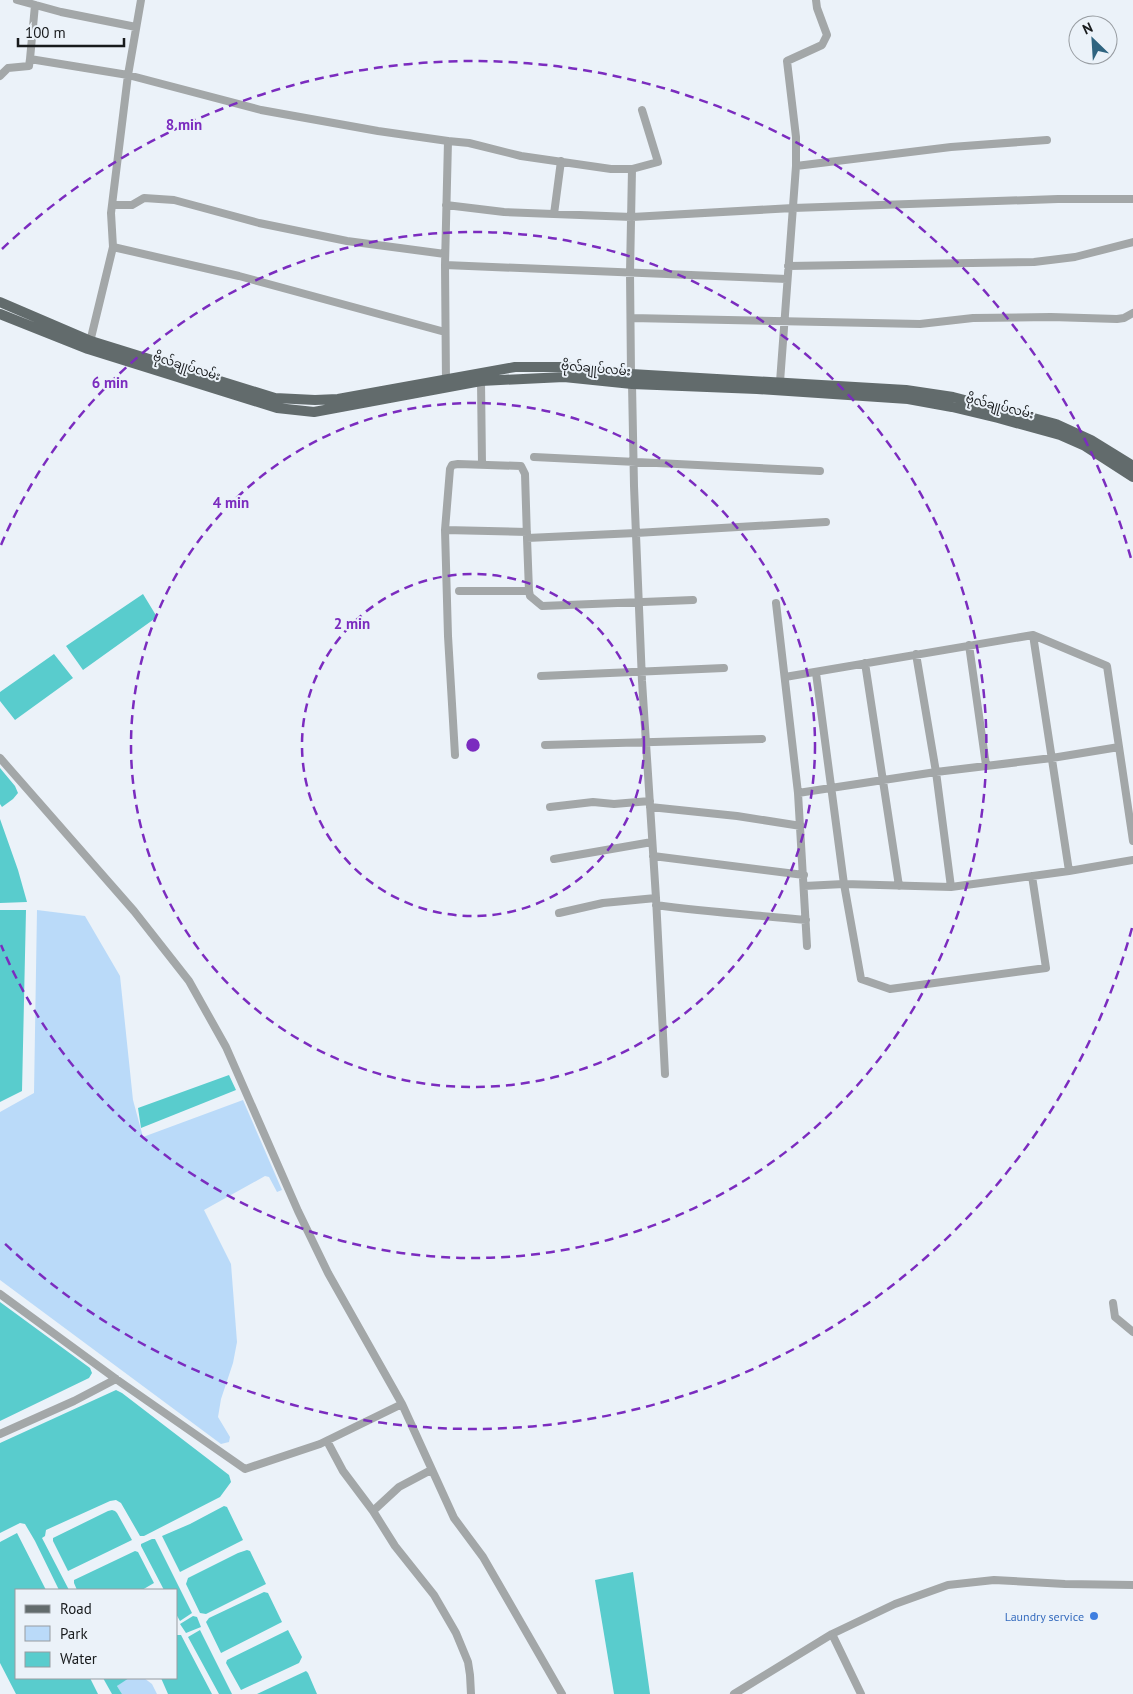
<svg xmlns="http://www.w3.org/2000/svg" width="1133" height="1694" viewBox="0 0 1133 1694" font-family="'PT Sans','Noto Sans Myanmar',sans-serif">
	<rect width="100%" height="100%" fill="#ebf2f9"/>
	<path fill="#badaf9" d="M37,910L85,916L120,976L133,1100L143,1137L243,1100L282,1190L277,1192L269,1177L265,1176L204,1210L231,1264L237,1342L233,1363L221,1399L218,1417L230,1437L229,1442L221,1444L0,1280V1112L34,1093Z
		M126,1678H144L152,1684L157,1694H122L117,1686Z"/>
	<path fill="#59cccd" d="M143,594L157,617L83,670L66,646Z
		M54,654L73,678L15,720L0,701V692Z
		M0,768L15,786L18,793L13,799L2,807L0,804Z
		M0,819L18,870L27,902L0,903Z
		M0,910H26L22,1091L0,1102Z
		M229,1075L236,1090L141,1128L138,1108Z
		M0,1302L90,1368L92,1373L89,1378L0,1421Z
		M116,1390L122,1393L229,1475L231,1482L220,1497L144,1536H140L121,1503L116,1500L110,1501L46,1530L45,1536L42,1538L69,1590H59L35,1541L25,1524L20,1523L0,1533V1443Z
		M224,1506L227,1507L243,1540L180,1572L162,1536L190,1524Z
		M112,1510L115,1511L117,1513L132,1540L68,1571L53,1541V1538L108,1511Z
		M17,1533L46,1590H16V1678H90L98,1694H16L0,1663V1542Z
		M152,1539H155L192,1613L180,1621L176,1614V1590H164L141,1546V1544Z
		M247,1550L250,1551L266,1584L206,1614L200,1613L186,1584L188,1578L238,1553Z
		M135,1551L138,1552L154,1583L142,1590H77L74,1583V1580Z
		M633,1572L650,1694H614L595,1580Z
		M264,1592L268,1593L282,1622L221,1653L206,1622L209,1618Z
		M193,1616L197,1617L201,1627L186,1633L180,1624Z
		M200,1630L232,1694H219L188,1637Z
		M288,1630L302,1657L299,1663L241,1690L226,1663L227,1660Z
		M176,1635H181L212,1694H168L161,1678H176Z
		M306,1671L308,1673L317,1694H257Z
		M103,1678H129L117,1686L122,1694H112Z"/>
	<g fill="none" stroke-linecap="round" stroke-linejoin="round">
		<path stroke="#a3a7a8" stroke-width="8" d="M17,0L61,12L136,27
			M30,59L35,5
			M0,76L8,68L29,66L30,59L128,75L261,110L378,131L448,141L445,265L446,383
			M448,141L469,143L521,156L611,169H632L658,162L642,110
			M796,166V137L787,61L822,45L827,35L817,8L816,0
			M112,205H132L144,198L174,200L259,223L347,241L445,254
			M446,205L504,212L632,217L793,208L1058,199H1133
			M554,214L561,161
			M113,247L239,276L445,332
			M445,265L787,279
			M788,266L1034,262L1075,257L1133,242
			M631,318L920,324L973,318L1051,317L1117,319L1124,318L1133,313
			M89,346L113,247L111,213L128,75L141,0
			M631,374L630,273L632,169
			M481,381L482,465
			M780,382L796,166L951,147L1047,140
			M632,384L634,486L642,681L656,898L665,1074
			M534,457L820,471
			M445,530L527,532
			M527,538L529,591L530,596L542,606L693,600
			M459,591H529
			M776,603L798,793L807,946
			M1033,635L1069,871
			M969,645L986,765
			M916,654L936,772L951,887
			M865,663L899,886
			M816,673L844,884L861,979L890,989L1046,968L1032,876
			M541,676L724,668
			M785,677L1033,635L1107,666L1133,841
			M545,745L762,739
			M455,755L448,636L445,530L450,469L452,465L458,464L521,466L525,474L527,538L636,533L826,522
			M0,758L134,911L189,981L226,1047L298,1211L328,1273L402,1404L454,1518L483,1557L562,1694
			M798,793L936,772L1052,758L1119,747
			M550,807L593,802L614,804L650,801
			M650,807L737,816L801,826
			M653,856L804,875
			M554,859L652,842
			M804,886L844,884L951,887L1069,871L1133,860
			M656,905C706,912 756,915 806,920
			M559,913L603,903L656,898
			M0,1294L116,1379L245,1469L320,1444L402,1404
			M1113,1303L1115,1317L1133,1332
			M0,1434L74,1401L116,1379
			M327,1441L343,1471L373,1511L395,1546L434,1595L456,1633L468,1662L470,1675L471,1694
			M373,1511L399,1487L431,1470
			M832,1634L861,1694
			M734,1694L832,1634L895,1604L948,1585L994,1580L1065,1584L1133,1585"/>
		<path stroke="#626b6c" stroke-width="10" d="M0,302L91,341L275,398L315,400L338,399L515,367H563L631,374L906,390L953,397L1056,424L1091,440L1133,466
			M0,314L88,349L277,408L314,412L481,381L564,377L632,384L757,389L908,399L952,407L998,418L1060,435L1085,446L1133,477"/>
	</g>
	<g fill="none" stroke="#7b2cbf" stroke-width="2.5" stroke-dasharray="9 6">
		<circle cx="473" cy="745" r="171"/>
		<circle cx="473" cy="745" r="342"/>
		<path d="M1 545A513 513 0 1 1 1 945"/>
		<path d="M1132 928A684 684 0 0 1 2 1241M2 249A684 684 0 0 1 1132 562"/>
	</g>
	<circle fill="#3f7fe0" stroke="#ebf2f9" stroke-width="2" cx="1094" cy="1616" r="5"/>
	<g text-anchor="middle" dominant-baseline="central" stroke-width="4" stroke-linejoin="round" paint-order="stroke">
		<g font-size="12" fill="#181b1d" stroke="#ebf2f9">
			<text transform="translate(187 366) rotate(17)">ဗိုလ်ချုပ်လမ်း</text>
			<text transform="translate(596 368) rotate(5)">ဗိုလ်ချုပ်လမ်း</text>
			<text transform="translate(1000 406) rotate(14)">ဗိုလ်ချုပ်လမ်း</text>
		</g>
		<g font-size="12" fill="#366cbe" stroke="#ebf2f9" text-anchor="end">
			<text x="1084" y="1616">Laundry service</text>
		</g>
	</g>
	<circle cx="473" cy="745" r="8" fill="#7b2cbf" stroke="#ebf2f9" stroke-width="2.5"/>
	<g font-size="15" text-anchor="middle" font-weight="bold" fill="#7b2cbf" stroke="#ebf2f9" stroke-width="4" stroke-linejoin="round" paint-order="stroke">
		<text x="184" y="130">8 min</text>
		<text x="110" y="388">6 min</text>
		<text x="231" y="508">4 min</text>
		<text x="352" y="629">2 min</text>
	</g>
	<rect x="15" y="1589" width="162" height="90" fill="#ebf2f9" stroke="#979ca1"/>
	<rect x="25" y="1605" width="25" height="8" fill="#626b6c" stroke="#979ca1"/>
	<text x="60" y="1614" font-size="15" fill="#181b1d">Road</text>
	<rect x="25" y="1626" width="25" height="15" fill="#badaf9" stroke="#979ca1"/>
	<text x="60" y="1639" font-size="15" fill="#181b1d">Park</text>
	<rect x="25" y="1652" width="25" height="15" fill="#59cccd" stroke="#979ca1"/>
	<text x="60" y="1664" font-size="15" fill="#181b1d">Water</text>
	<g transform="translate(1093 40) rotate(335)"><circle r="24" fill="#ebf2f9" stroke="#979ca1"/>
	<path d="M0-4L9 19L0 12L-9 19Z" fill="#2f6480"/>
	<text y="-8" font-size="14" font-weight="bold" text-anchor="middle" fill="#181b1d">N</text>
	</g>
	<path d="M18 38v8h106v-8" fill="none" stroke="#181b1d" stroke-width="2.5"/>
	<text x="25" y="38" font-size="15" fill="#181b1d" stroke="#ebf2f9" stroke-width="4" paint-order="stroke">100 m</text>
</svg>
